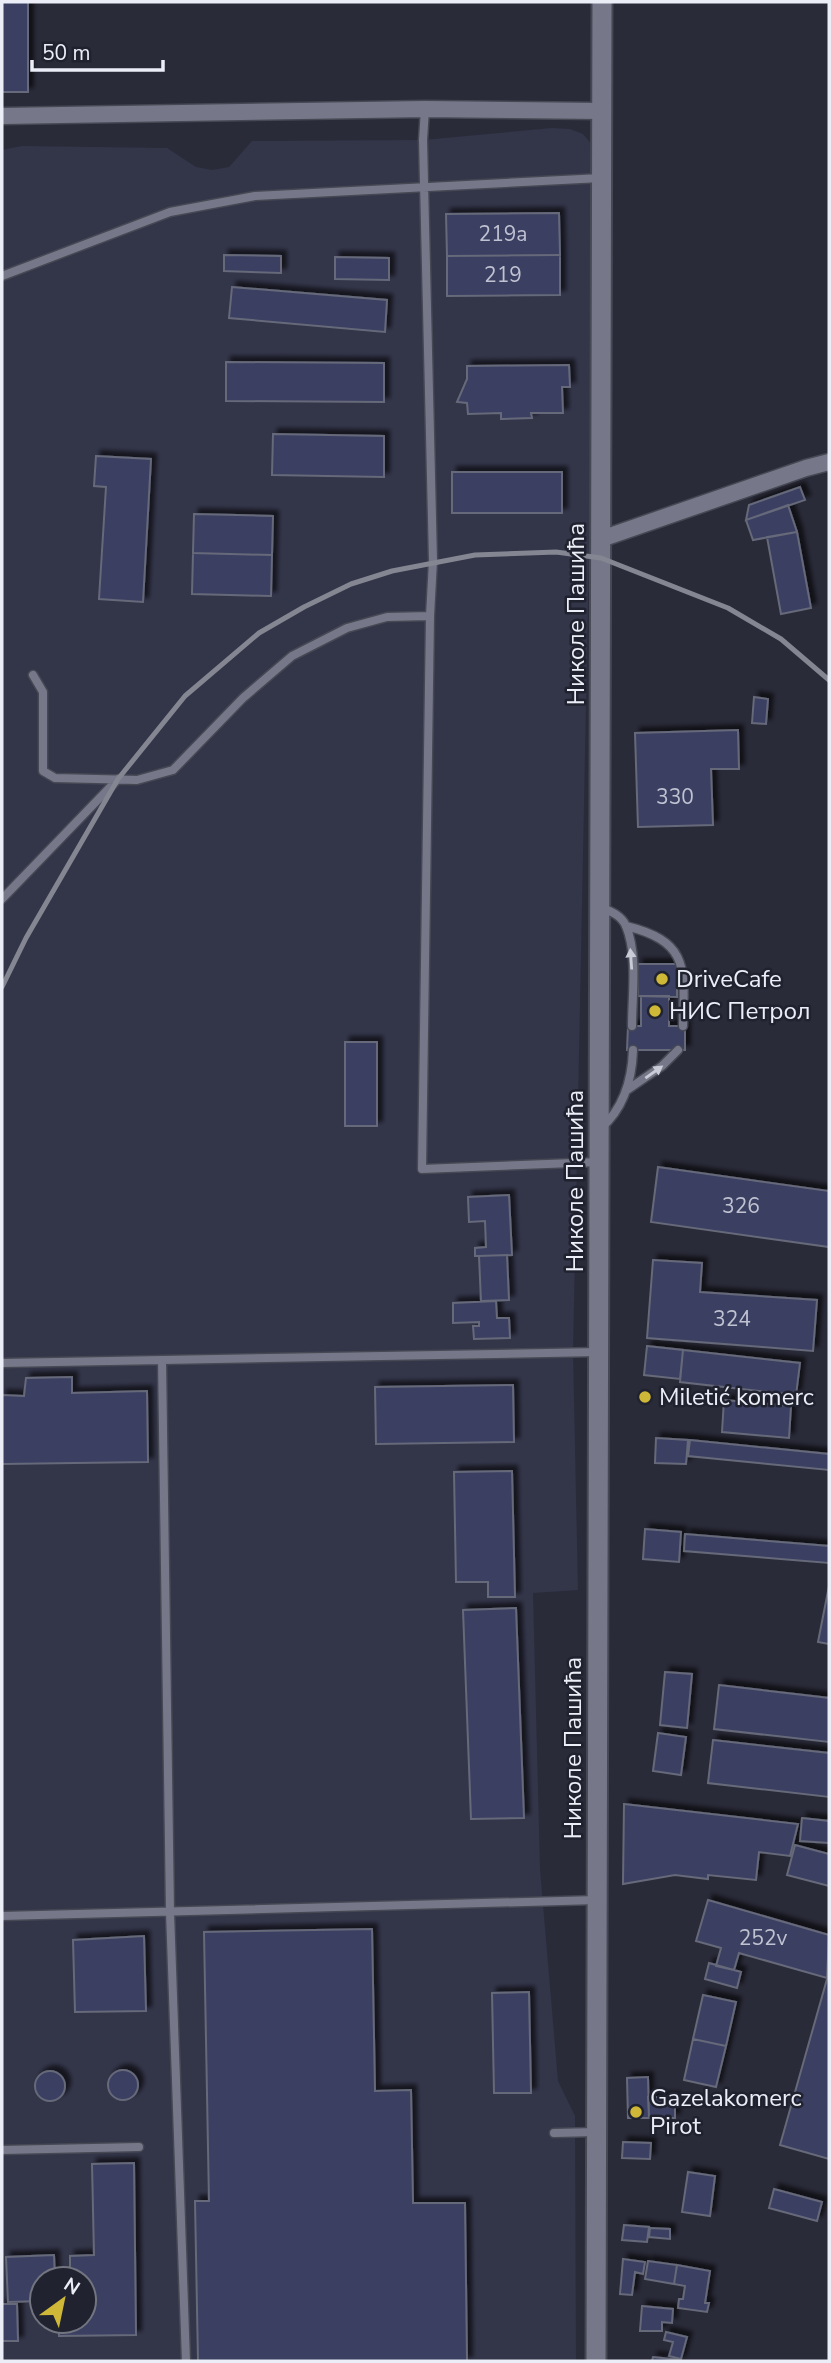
<svg xmlns="http://www.w3.org/2000/svg" width="831" height="2363" viewBox="0 0 831 2363" font-family="'Nunito Sans',sans-serif">
	<defs>
		<filter id="shadow"><feDropShadow dx="5" dy="-5" stdDeviation="2" flood-color="#0009"/></filter>
	</defs>
	<rect width="100%" height="100%" fill="#2a2b39"/>
	<path fill="#333549" fill-rule="evenodd" d="M552,128L570,129L583,134L592,145L597,158L573,1352L578,1590L533,1593L540,1869L558,2081L575,2116L576,2361H2V150L22,146L167,148L196,167L212,170L229,167L252,141L423,140ZM42,2279H84V2321H42Z"/>
	<path fill="#3b3f62" stroke="#666979" stroke-width="2" filter="url(#shadow)" d="M2,2H28V92H2Z
		M559,213L560,255L447,256L446,214Z
		M224,255L281,256V273L224,271Z
		M560,255V295L447,296V256Z
		M335,257L389,258V280L335,279Z
		M232,287L387,300L385,332L229,318Z
		M226,362L384,363V402L226,401Z
		M569,365L570,387H562L563,413H531L532,418L501,419V413L468,414L467,403L457,402L467,379V366Z
		M273,434L384,436V477L272,475Z
		M96,456L151,459L143,602L99,599L106,487L94,486Z
		M452,472H562V513H452Z
		M800,487L805,500L746,520L749,505Z
		M788,505L797,532L753,540L746,520Z
		M194,514L273,516L272,555L193,553Z
		M797,532L811,608L781,614L767,537Z
		M193,553L272,555L271,596L192,594Z
		M754,697L768,699L766,724L752,723Z
		M738,730L739,769H711L713,825L638,827L635,733Z
		M638,964H677V997L638,996Z
		M641,996H669V1026H685V1050H627L628,1026H641Z
		M345,1042H377V1126H345Z
		M658,1167L829,1191V1247L651,1222Z
		M509,1195L512,1255L475,1256V1248L486,1247L485,1221L469,1222L468,1197Z
		M507,1255L509,1300L481,1301L479,1256Z
		M653,1260L702,1263L700,1292L817,1300L813,1351L647,1338Z
		M496,1301L497,1318H509L510,1338L474,1339L473,1326H479V1322L453,1323V1303Z
		M647,1346L683,1350L680,1379L644,1375Z
		M683,1350L800,1363L796,1395L680,1382Z
		M72,1377V1393L147,1391L148,1462L2,1464V1395L24,1396L26,1378Z
		M513,1385L514,1442L376,1444L375,1387Z
		M724,1400L791,1406L789,1438L722,1432Z
		M656,1438L688,1440L686,1464L655,1463Z
		M690,1440L829,1454V1470L688,1456Z
		M512,1471L515,1597H488V1582H456L454,1472Z
		M645,1529L681,1532L679,1562L643,1559Z
		M685,1534L829,1546V1563L684,1551Z
		M829,1586V1644L818,1642Z
		M516,1608L524,1818L471,1819L463,1610Z
		M665,1672L692,1674L687,1728L660,1725Z
		M719,1685L829,1698V1742L714,1729Z
		M658,1733L686,1737L681,1775L653,1771Z
		M713,1740L829,1753V1797L708,1783Z
		M624,1804L798,1824L790,1856L759,1852L756,1880L708,1875V1879L675,1875L623,1884Z
		M802,1818L829,1821V1843L800,1841Z
		M795,1845L829,1854V1886L787,1875Z
		M708,1900L829,1935L827,1978L739,1953L734,1970L716,1966L721,1948L696,1941Z
		M372,1929L375,2091L411,2090L413,2203H465L467,2361H198L195,2201H209L204,1932Z
		M144,1936L146,2011L75,2012L73,1940Z
		M709,1963L741,1972L737,1988L705,1979Z
		M829,1972V2159L780,2145Z
		M529,1992L531,2093H494L492,1993Z
		M703,1995L736,2002L726,2046L693,2039Z
		M693,2039L726,2046L716,2087L684,2080Z
		M108 2085a15 15 0 1 1 30 0a15 15 0 1 1-30 0Z
		M35 2086a15 15 0 1 1 30 0a15 15 0 1 1-30 0Z
		M648,2077L649,2118H628L627,2078Z
		M648,2097H675V2118H649Z
		M623,2142L651,2143L650,2159L622,2158Z
		M134,2163L136,2335L59,2336V2321H84V2279H70V2256L94,2255L92,2164Z
		M688,2172L715,2176L710,2216L682,2212Z
		M774,2189L822,2202L817,2221L769,2208Z
		M624,2225L649,2227L647,2242L622,2240Z
		M650,2228L670,2229V2239L649,2237Z
		M54,2255L55,2279H42V2301L8,2302L6,2257Z
		M623,2259L645,2262L643,2274L635,2272L632,2295L620,2294Z
		M648,2261L677,2265L674,2284L645,2279Z
		M677,2265L710,2271L705,2303H709L707,2312L678,2308L679,2299H683L685,2286L674,2284Z
		M2,2304H17L18,2341H2Z
		M642,2306L673,2309L672,2323L662,2322V2331H640Z
		M666,2332L687,2337L681,2359L669,2356L673,2342L664,2340Z
		M653,2357L680,2360V2361H652Z"/>
	<g fill="none" stroke-linecap="round" stroke-linejoin="round">
		<defs>
			<path id="service" d="M425,109L423,140L433,561L430,616L422,1169L599,1162
				M2,276L170,212L255,196L601,178
				M33,675L43,692V771L55,778L137,780L173,770L243,698L292,656L347,628L387,617L430,616
				M2,899L118,779
				M600,907C610,911 621,915 626,926C638,955 632,995 632,1026
				M626,926C691,942 684,970 683,1026
				M627,1090L662,1066L678,1050
				M601,1128C624,1108 632,1080 633,1050
				M162,1360L170,1912L186,2361
				M2,1363L599,1352
				M2,1916L597,1900
				M554,2133L597,2132
				M2,2150L139,2147"/>
			<path id="minor" d="M2,116L425,109L602,111
				M601,539L806,468L829,462"/>
			<path id="secondary" d="M596,2361L602,2"/>
		</defs>
		<use href="#service" stroke="#464854" stroke-width="11"/>
		<use href="#minor" stroke="#464854" stroke-width="19"/>
		<use href="#secondary" stroke="#464854" stroke-width="23"/>
		<use href="#service" stroke="#767889" stroke-width="8"/>
		<use href="#minor" stroke="#767889" stroke-width="16"/>
		<use href="#secondary" stroke="#767889" stroke-width="19"/>
		<path stroke="#848691" stroke-width="5" d="M2,987L26,938L118,779L185,696L259,633L304,607L351,584L392,571L475,555L556,552L601,558L728,608L781,639L829,680"/>
	</g>
	<defs><path id="oneway-solid" d="M-6-.8H1V-3.2L6.5 0L1 3.2V.8H-6Z" transform="scale(1.75)"/></defs>
	<g fill="#c9cbd6">
		<use href="#oneway-solid" transform="translate(631 959) rotate(-94)"/>
		<use href="#oneway-solid" transform="translate(654 1072) rotate(-35)"/>
	</g>
	<g fill="#cfb837" stroke="#20222f" stroke-width="2.5">
		<circle cx="662" cy="979" r="7"/>
		<circle cx="655" cy="1011" r="7"/>
		<circle cx="645" cy="1397" r="7"/>
		<circle cx="636" cy="2112" r="7"/>
	</g>
	<g text-anchor="middle" dominant-baseline="central" stroke-width="5" stroke-linejoin="round" paint-order="stroke">
		<g font-size="21" fill="#c0c2d2">
			<text x="503" y="234">219a</text>
			<text x="503" y="275">219</text>
			<text x="675" y="797">330</text>
			<text x="741" y="1206">326</text>
			<text x="732" y="1319">324</text>
			<text x="763" y="1938">252v</text>
		</g>
		<g font-size="24" fill="#eceef7" stroke="#20222f">
			<text transform="translate(576 614) rotate(-90)">Николе Пашића</text>
			<text transform="translate(575 1181) rotate(-90)">Николе Пашића</text>
			<text transform="translate(573 1748) rotate(-90)">Николе Пашића</text>
		</g>
		<g font-size="24" fill="#eceef7" stroke="#20222f" text-anchor="start">
			<text x="676" y="979">DriveCafe</text>
			<text x="669" y="1011">НИС Петрол</text>
			<text x="659" y="1397">Miletić komerc</text>
			<text x="650" y="2098">Gazelakomerc<tspan x="650" dy="28">Pirot</tspan></text>
		</g>
	</g>
	<rect width="831" height="2363" fill="none" stroke="#eceef7" stroke-width="7"/>
	<g transform="translate(63 2300) rotate(33)"><circle r="33" fill="#20222f" stroke="#72747f" stroke-width="2"/>
	<path d="M0-5L12 26L0 18L-12 26Z" fill="#cfb837"/>
	<text y="-10" font-size="19" font-weight="bold" text-anchor="middle" fill="#eceef7">N</text>
	</g>
	<path d="M32 60v10h131v-10" fill="none" stroke="#eceef7" stroke-width="3.5"/>
	<text x="42" y="60" font-size="21" fill="#eceef7" stroke="#20222f" stroke-width="5" paint-order="stroke">50 m</text>
</svg>
